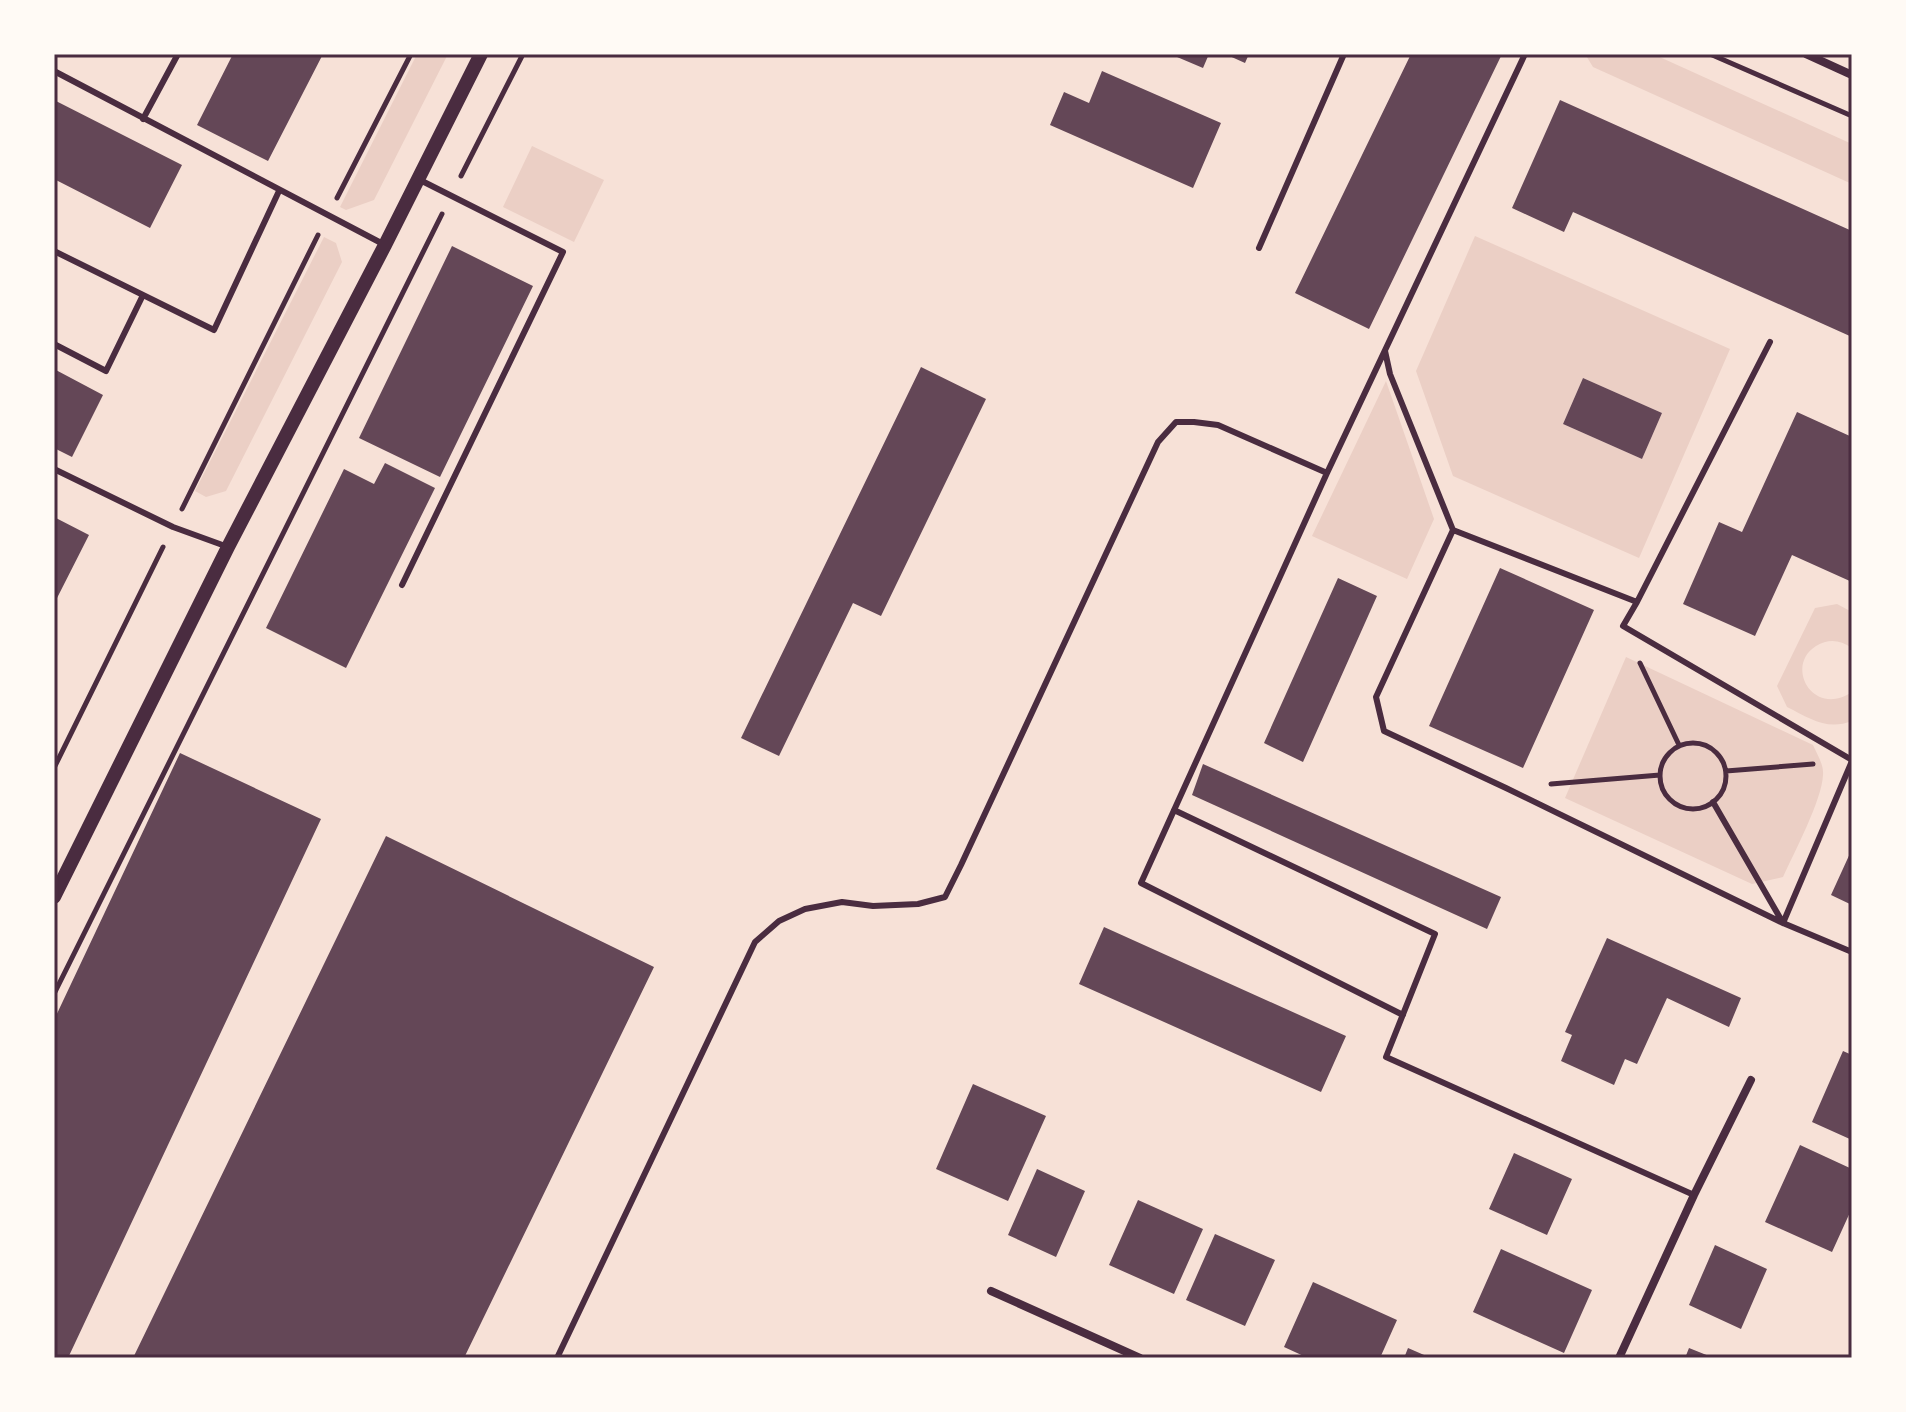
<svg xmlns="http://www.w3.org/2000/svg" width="1906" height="1412" viewBox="0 0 1906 1412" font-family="Ubuntu,sans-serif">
	<rect width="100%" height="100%" fill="#f7e1d7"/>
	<path fill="#ebcfc5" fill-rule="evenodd" d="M417,54H448L374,200L346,210L340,207Z
		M1585,54H1653L1852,144V184L1593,67Z
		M532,146L604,180L574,242L503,207Z
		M1475,236L1730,349L1639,558L1453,476L1416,371ZM1583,378L1662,413L1642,459L1563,424Z
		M324,237L336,243L342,262L226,491L206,497L195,491Z
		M1386,381L1434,519L1407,579L1312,536Z
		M1837,604L1852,612V648C1840,640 1829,638 1816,646C1784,666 1813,718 1852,692V721C1827,731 1809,718 1787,707L1777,686L1815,608Z
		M1626,657L1813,745C1817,754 1824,765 1823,775C1822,800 1794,853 1783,877L1752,884L1565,798Z"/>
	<path fill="#644757" d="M233,54H323L268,161L197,125Z
		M1170,54H1209L1203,68Z
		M1225,54H1249L1245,63Z
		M1411,54H1502L1369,329L1295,293Z
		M1102,71L1221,123L1193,188L1050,125L1064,92L1089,103Z
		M54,100L182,165L150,228L54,179Z
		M1560,100L1852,231V337L1573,212L1564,232L1512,208Z
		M452,246L533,286L440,477L359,438Z
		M921,367L986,399L881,616L853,603L779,756L741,738Z
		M54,369L103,395L72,457L54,448Z
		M1583,378L1662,413L1642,459L1563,424Z
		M1797,412L1852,437V582L1792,555L1755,636L1683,604L1719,522L1742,532Z
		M385,463L435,488L346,668L266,628L344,469L374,484Z
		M54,517L89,535L54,604Z
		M1500,568L1594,610L1523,768L1429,726Z
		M1338,578L1377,596L1303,762L1264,743Z
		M180,753L321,819L68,1358H54V1020Z
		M1203,764L1501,897L1487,929L1192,795Z
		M386,836L654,967L464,1358H133Z
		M1852,849V905L1831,895Z
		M1104,927L1346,1036L1321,1092L1079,984Z
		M1607,938L1741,998L1729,1027L1667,998L1637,1064L1625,1059L1614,1085L1561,1061L1572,1035L1565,1032Z
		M1843,1051L1852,1055V1140L1812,1122Z
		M973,1084L1046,1116L1008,1201L936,1169Z
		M1800,1145L1852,1169V1208L1832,1252L1765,1222Z
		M1514,1153L1572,1179L1547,1235L1489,1209Z
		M1037,1169L1085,1191L1056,1257L1008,1235Z
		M1138,1200L1203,1229L1174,1294L1109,1265Z
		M1215,1234L1275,1260L1245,1326L1186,1300Z
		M1715,1245L1767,1269L1741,1329L1689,1305Z
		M1501,1249L1592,1290L1564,1353L1473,1312Z
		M1313,1282L1397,1320L1380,1358H1308L1284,1347Z
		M1408,1348L1431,1358H1404Z
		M1689,1348L1714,1358H1685Z"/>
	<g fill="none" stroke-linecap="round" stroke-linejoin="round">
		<path stroke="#4a2c40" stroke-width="5" d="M1710,54L1852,116
			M461,176L523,54
			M337,198L411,54
			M182,509L318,235
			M1640,663L1679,745
			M1660 776a33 33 0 1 1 66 0a33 33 0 1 1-66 0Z
			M54,768L163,547
			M1726,771L1813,764
			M1551,784L1660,775
			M54,994L442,214"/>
		<path stroke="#4a2c40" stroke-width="6" d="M54,71L385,245
			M143,119L178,54
			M1259,248L1344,54
			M54,251L214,330L279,191
			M1770,342L1637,602L1623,626L1852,760
			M54,344L106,371L143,295
			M1385,351L1390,374L1453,530
			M54,469L173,527L228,547
			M402,585L563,252L420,180
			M1637,602L1453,530L1376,697L1384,731L1506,788L1783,923L1852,952
			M1713,802L1783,923L1852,761
			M1174,810L1435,934L1386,1057L1694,1195
			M1403,1015L1141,883L1327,473L1525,54
			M557,1358L755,942L779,921L805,909L842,902L873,906L918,904L945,897L961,865L1158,442L1176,422H1194L1218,425L1327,473"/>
		<path stroke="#4a2c40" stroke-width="8" d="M1806,54L1852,75
			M991,1291L1140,1358
			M1619,1358L1694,1195L1751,1080"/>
		<path stroke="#4a2c40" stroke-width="14" d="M54,897L228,547L385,245L481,54"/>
	</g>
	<rect width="1906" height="1412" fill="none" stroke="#fffaf5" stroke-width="112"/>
	<rect x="56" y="56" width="1794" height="1300" fill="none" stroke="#4a2c40" stroke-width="3"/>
</svg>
